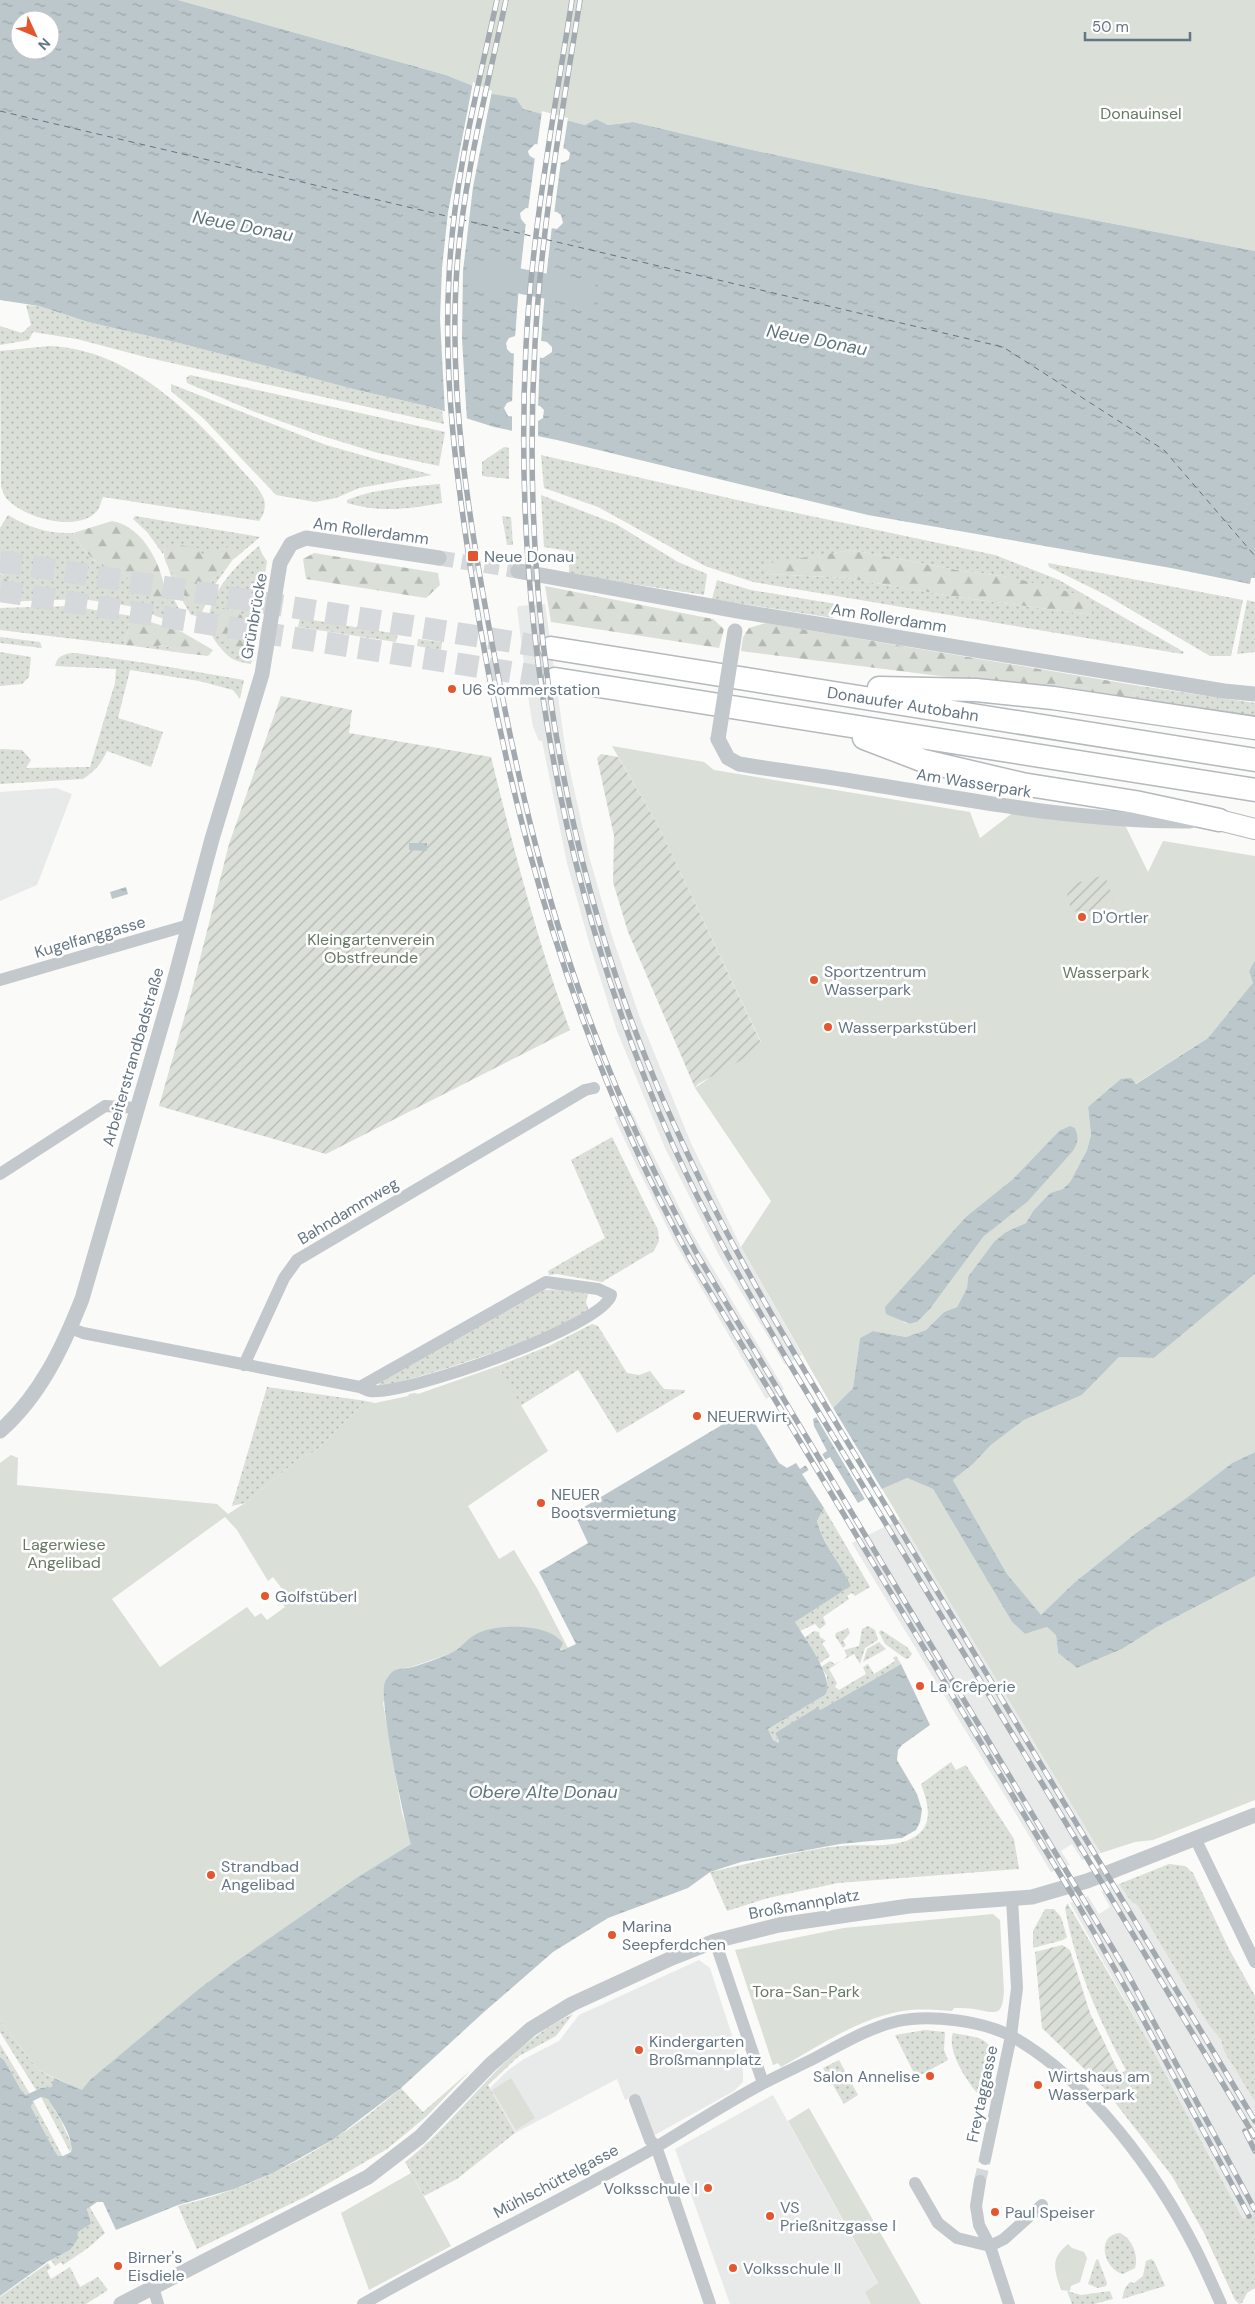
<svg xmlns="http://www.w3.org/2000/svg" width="1255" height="2304" viewBox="0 0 1255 2304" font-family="'DM Sans',sans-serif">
	<defs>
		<pattern id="grass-dots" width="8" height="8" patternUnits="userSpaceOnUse" patternTransform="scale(1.25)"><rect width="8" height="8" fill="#dadfd7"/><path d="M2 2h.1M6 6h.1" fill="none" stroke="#b4b9b4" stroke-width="1.8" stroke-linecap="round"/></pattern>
		<pattern id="forest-firs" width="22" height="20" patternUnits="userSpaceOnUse" patternTransform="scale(1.25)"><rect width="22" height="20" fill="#dadfd7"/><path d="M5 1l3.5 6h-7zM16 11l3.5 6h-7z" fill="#b4b9b4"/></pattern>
		<pattern id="garden-furrows" width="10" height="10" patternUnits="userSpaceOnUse" patternTransform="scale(1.25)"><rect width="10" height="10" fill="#dadfd7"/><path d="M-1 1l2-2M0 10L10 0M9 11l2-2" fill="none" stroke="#b4b9b4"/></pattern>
		<pattern id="water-ripples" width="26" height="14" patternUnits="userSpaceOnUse" patternTransform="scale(1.25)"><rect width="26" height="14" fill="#bbc7cb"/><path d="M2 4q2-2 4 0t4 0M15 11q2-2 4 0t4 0" fill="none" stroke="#9ca6aa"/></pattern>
	</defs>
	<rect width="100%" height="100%" fill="#fafaf8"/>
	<path fill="#e8e9e9" d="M545,604L566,753L589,856L612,936L640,1018L691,1143L741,1247L802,1355L785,1365L720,1257L665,1148L617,1031L590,946L567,863L542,741H539L533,727L528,696L517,608L519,606Z
		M56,788L72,794L37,885L0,901V792Z
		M631,1110L691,1231L784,1389L766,1399L675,1243L640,1173L614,1117Z
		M900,1519L1091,1834L1101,1853L1082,1860L1072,1844L1061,1851L1070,1865L1051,1872L852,1543Z
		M1119,1884L1129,1899L1138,1906L1208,2024L1221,2040L1224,2051L1255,2102V2213L1243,2219L1145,2036L1070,1903L1088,1896L1099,1914L1110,1907L1101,1891Z
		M699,1960L710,1968L743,2069V2082L734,2091L653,2136L638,2095L625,2100L617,2079L515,2133L490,2088L507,2071L524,2059L559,2041L579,2015Z
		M773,2095L878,2284L865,2292L871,2304H730L675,2149Z"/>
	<path fill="url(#grass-dots)" fill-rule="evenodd" d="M26,305L39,306L88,322L183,344L357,390L431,407L442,411L444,424L149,358L77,339L33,332L29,340L0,345V326L22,333L31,325Z
		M50,346C72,347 96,353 116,363C164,386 204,427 238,466C247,476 259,487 264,499C266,507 264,515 259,521L103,497C101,501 100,508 97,511C78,533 25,518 8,500C4,497 3,491 1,487L0,351Z
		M190,375L445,432L439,466L378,453L319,435L255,412L187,383L186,378Z
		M171,384L326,445L432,475L359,488L336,498L315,502L276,495L204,419L171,391Z
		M504,447L509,448V479L482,476V462Z
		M541,455L759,505L995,555L1059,580L1184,652L1182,654L753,582L705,566L598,507L544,488ZM852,550L962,571L1010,577L1092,615L957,597L847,578L768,574L763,565Z
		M440,484L442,503C409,509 380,513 347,503V500C376,488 409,487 440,484Z
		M541,495L616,524L678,562L707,574L704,595L569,574V551L544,547Z
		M8,515C30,528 48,534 73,533C94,571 109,566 143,585C151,589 159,596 166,601V583L185,621L178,624L129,606L82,599L0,602L5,598L3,574L0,572V528Z
		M135,516L260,537L234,559L221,552L203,555L165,548L163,554L147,532L133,519Z
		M502,516L511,517L513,545H507Z
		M259,546L262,554L267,561L251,664C233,661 230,659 219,646C189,612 233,567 259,546Z
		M1048,563L1243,600L1231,656H1210L1104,594L1049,567Z
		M229,565L216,583L202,612L197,616L191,615L174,586L168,567L177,579L205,592L210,589L212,580Z
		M717,580L751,590L836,604L833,618L712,599Z
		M1247,600L1255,602V652L1237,654Z
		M70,606L132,616L124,645L0,630V608Z
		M300,618L398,634L396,642L298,627Z
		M0,637L40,642L42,648L0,643Z
		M418,639L442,642L441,650L417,646Z
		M161,645L176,649L182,653L134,646Z
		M0,652L31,657L29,677L22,684L0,686Z
		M76,653L146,663L244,680L240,699L233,690L199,681L130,670L118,718L163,732L151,767L107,751C101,764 95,771 83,779L0,784V749L22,750L31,760L26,768L90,767L115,683L116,669L55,666C57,655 66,653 76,653Z
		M1140,686L1255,703V720L1132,700Z
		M612,1137L658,1230L659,1241L654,1251L602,1282L557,1274L549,1275L548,1271L605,1238L571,1160Z
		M560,1289L588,1294L586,1302L589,1311L547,1334L448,1368L382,1387L379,1385L378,1382L544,1290Z
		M592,1324L598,1326L627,1373L639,1375L650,1371L664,1389L685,1390V1392L617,1433L578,1370L520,1406L498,1366L549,1346Z
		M267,1387L366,1401L316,1451L299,1459L245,1503L232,1506Z
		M824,1508L870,1587L855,1596L852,1593L847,1596L849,1599L823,1617L826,1624L820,1629L815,1624L800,1631L795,1622L851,1586C841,1563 823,1545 817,1521Z
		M868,1626L875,1630L878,1640L865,1648L860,1664L854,1654L843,1660L847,1656L844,1650L859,1646L862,1629Z
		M848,1628L850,1633L843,1641L846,1645L843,1648L835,1636L836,1633Z
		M881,1630L907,1647L912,1654L909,1658L906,1659L885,1644L879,1632Z
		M814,1631L819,1632L820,1637L826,1641L822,1643L830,1656L819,1664L804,1638Z
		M879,1642L886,1649L863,1662L867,1649Z
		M896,1656L901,1664L820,1710L818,1708L775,1733L779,1742L777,1743L773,1740L768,1729L825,1695L827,1676L821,1667L830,1661L835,1664L841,1661L829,1669L837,1683L835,1687L839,1690L866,1674L863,1667L868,1664L874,1674L895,1661L893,1658Z
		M951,1762L956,1770L966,1765L1014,1839L1019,1869L838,1883L768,1898L727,1911L710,1872C752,1863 799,1850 841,1846C865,1843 895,1850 916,1836C935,1823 927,1801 921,1784Z
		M1169,1864L1185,1866L1193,1873L1228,1947L1255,1996V2102L1224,2051L1221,2040L1208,2024L1138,1906L1129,1899L1119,1884Z
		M1067,1904H1068L1145,2036L1243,2219L1255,2213V2288L1247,2293L1242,2303L1239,2304L1235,2300L1204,2233L1172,2176L1103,2087L1126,2070C1098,2019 1075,1965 1065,1908Z
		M1045,1909H1054L1061,1917L1067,1937L1063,1940L1033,1948V1931Z
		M573,2014L556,2036L519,2056L488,2085L515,2133L457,2179L424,2196L405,2162C464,2116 503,2046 573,2014Z
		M0,2020L38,2070L54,2078L53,2087L36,2090L0,2032Z
		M925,2030L945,2032L944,2050L948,2060L919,2076L913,2071L895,2035Z
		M953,2033C980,2038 997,2037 990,2069C988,2078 987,2088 984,2097L980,2096C968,2084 946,2050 953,2033Z
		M0,2044L30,2094L26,2095L21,2090L4,2060L0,2057Z
		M839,2060L858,2095L844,2104L823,2068Z
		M471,2070L427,2116L387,2149L307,2196L197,2249L178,2206C263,2186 336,2145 401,2088L423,2112Z
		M41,2097L48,2099L60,2119L72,2145L70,2152Z
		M33,2101L63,2157L58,2156L54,2150L31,2107Z
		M89,2206L105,2233L88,2248L63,2265L61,2262L55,2266L51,2260L70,2250L78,2232L91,2224L87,2212Z
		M1120,2233C1132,2238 1139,2256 1135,2268L1123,2274C1104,2270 1095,2235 1120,2233Z
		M1098,2259L1107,2283L1106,2286L1098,2288L1088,2284L1096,2260Z
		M1151,2259L1154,2261L1165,2286L1122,2299L1125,2288L1130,2282L1134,2283L1143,2276L1146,2261Z
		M48,2263L51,2268L47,2271L51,2279L70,2267L80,2287L98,2277L108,2290L86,2304H0V2297Z
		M1067,2291L1081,2295L1110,2291L1113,2299L1094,2304H1072Z"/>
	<path fill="url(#forest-firs)" d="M112,521C145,526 165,571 166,601L160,603L143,593L141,590L144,585C110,570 92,567 73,533Z
		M173,544L198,548L203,555L212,548L222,552L229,546L236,548L238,552L229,565L212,580L210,589L205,592L206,597L193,606L176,585L177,579C170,570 161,560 165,548Z
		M852,550L962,571L1010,577L1073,593L1092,606V615L957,597L847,578L768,574L763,564Z
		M314,553L438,573L440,585L426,598L306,579L303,559Z
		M0,572L11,585L10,593L0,600Z
		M545,586L713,619L724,629L719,648L551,622Z
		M223,608L255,619L254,633L248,647L239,651L223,642L211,628L213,615Z
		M132,616L182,632L213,650L208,656L182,653L176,649L161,645L153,647L124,645Z
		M766,623L1140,686L1132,700L741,651L743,637L749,628Z"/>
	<path fill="#dadfd7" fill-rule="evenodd" d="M178,0H1255V251L954,193L748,149L633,122L608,125L596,119L585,125L522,109L511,98L493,94L446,75Z
		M612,746L704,762L714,770L970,812L980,838L1019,808L1123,821L1148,872L1163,841L1255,856V960L1249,971L1254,983L1208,1038L1135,1084L1088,1107L1091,1135L1087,1150L1070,1182L1064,1189L1050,1193L1033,1211L1026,1223L1006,1232L968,1277L967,1288L957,1307L944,1312L926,1330L906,1337L873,1331L860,1338L853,1388L833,1408L741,1247L771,1201L695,1088L761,1042L658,825ZM1075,1128C1079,1137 1077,1143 1073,1151L984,1236L930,1309L917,1322L910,1324L903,1322L990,1198L1013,1179L1059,1131Z
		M1255,1274V1452L1232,1463L1185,1499L1136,1533L1075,1582L1041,1616L1007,1574L953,1480L973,1464L991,1445L1024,1420L1082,1395L1119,1357L1154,1358Z
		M498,1366L548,1451L468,1506L499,1559L514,1550L538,1590L568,1648L561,1651L560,1647L509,1627L480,1632L452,1653L411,1667L398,1669L383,1703L402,1813L412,1843L94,2096L38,2070L0,2020V1463L11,1455L18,1458L17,1485L217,1504L228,1514L245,1503L299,1459L316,1451L366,1401L375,1403L408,1396L409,1394L415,1393L418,1394ZM225,1517L237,1530L268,1581L273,1577L286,1594L279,1599L285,1607L267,1620L261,1613L255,1617L247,1607L160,1667L112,1599Z
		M907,1478L933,1489L1012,1622L1025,1634L1047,1627L1056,1634L1058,1653L1077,1668L1122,1649L1157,1627L1255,1576V1800L1153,1840L1135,1842L1101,1853L882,1489Z
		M993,1914L1000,1920L1004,1992C1002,2014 999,2014 979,2010C971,2008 962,2008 954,2008L952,2011C938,2010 924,2009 910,2010C863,2015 821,2045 781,2067L778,2063L773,2065L735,1950L844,1928Z
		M511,2078L535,2118L516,2130L492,2090Z
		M809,2108L921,2304H871L865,2292L878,2283L788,2121Z
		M411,2173L451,2246L369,2290L341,2213Z
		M1068,2244L1072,2248L1084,2252L1087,2258L1080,2282L1071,2286L1070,2291L1061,2290C1054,2269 1050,2259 1068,2244Z"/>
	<path fill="url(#garden-furrows)" d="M281,696L352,710L349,733L491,757C514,850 537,941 570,1030L326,1154L159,1106L191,994L229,844Z
		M601,754L618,757L658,825L761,1043L747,1057L698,1084L695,1088L628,932L613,882L614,836L597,758Z
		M1105,875L1113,899L1096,905L1102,916L1093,920L1087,907L1072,913L1065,886Z
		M1062,1945L1070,1950L1090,2013L1120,2075L1103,2087L1042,2028L1035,1952Z"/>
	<path fill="url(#water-ripples)" fill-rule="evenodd" d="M0,0H178L446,75L493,94L516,98L523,109L585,125L596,119L608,125L633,122L748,149L954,193L1255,251V578H1251L1250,584L1171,568L868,515L557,440L494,427L431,407L357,390L183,344L88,322L39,306L0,300ZM20,20H50V50H20ZM535,144L566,149L570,153L569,159C562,167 536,162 529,155L528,151ZM526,208L557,212L561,215L563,223L557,229L525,224L521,219L520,213ZM518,272L549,278L553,284L552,288L545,292C534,290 514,291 512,279ZM515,336L547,342L552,347V352L543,358L511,353L507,349L506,343L509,338ZM512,401L540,406L544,410L543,418L538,421L508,416L504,408L507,403Z
		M409,843H427V851L409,850Z
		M126,887L128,894L112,899L110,892Z
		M1255,960V1274L1154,1358L1119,1357L1082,1395L1024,1420L991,1445L973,1464L953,1480L1007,1574L1041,1615L1075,1582L1136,1533L1185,1499L1232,1463L1255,1452V1576L1157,1627L1122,1649L1077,1668L1058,1653L1056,1635L1047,1627L1025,1634L1012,1622L933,1489L907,1478L882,1489L858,1503L830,1457L802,1474L824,1508L817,1521C823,1546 841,1563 851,1586L795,1622C804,1638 836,1679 825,1695L768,1729L773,1740L778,1743L779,1741L775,1733L818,1707L820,1710L901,1664L930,1725L902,1745L898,1750L897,1760L917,1794L922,1810L920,1822L916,1830L902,1838L840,1844L741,1862L710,1872L688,1888L608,1918L553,1952L484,2012L401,2088L334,2139L273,2173L234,2189L178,2205L116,2230L103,2202H97L87,2209L91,2224L78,2232L77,2240L70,2250L47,2262L0,2296V2057L4,2060L21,2090L26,2095L41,2088L52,2087L54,2078L82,2090L90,2080L199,1989L234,1963L355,1879L411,1844C404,1820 378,1700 385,1682C386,1680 389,1675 391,1673C397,1667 406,1669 413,1667C425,1663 437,1659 449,1654C461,1649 468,1637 480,1632C502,1624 548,1623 563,1643L560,1649L561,1651L576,1644L539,1572L588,1543L574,1513L747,1410L779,1463L787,1468L796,1463L800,1469L827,1451L814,1426L813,1419L833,1408L853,1388L860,1338L873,1331L906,1337L926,1330L944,1312L957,1307L967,1288L968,1277L994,1242L1006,1232L1026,1223L1033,1211L1050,1193L1063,1189L1070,1182L1087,1150L1091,1135L1088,1107L1121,1079L1131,1078L1136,1084L1208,1038L1253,983L1249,971ZM41,2097L48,2099C55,2111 75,2137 71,2152L63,2156H58L54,2150L31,2107L33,2101Z
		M1070,1126L1075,1128C1079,1137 1078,1143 1073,1151L1027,1202L984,1236L930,1309L917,1322L910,1324L886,1314L885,1307L966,1217L1013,1179L1059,1131Z"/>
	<path fill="#fafaf8" d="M473,82L492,91L473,187L463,271L462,339L467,421L445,414L440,318L442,268L448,212Z
		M542,111L568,118L563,150L537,147Z
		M535,157L561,161L554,214L528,210Z
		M526,222L552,226L546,279L520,275Z
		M519,285L545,290L541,342L515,338Z
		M514,351L540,355L538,408L512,404Z
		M512,415L538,419V438L512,433Z
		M832,1406L883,1491L866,1501L815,1415Z
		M821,1452L827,1462L810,1472L804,1463Z"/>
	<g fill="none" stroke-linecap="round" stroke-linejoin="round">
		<path stroke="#bbc7cb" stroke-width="25" d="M478,273L586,294"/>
		<path stroke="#60757c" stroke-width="1" stroke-dasharray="6 5" stroke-linecap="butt" d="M0,111L1003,347L1164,450L1255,556"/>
		<path stroke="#d5d9db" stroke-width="12" stroke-dasharray="12 6" stroke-linecap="butt" d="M980,2181L985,2159"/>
		<path stroke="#d5d9db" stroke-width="15" stroke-dasharray="15 8" stroke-linecap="butt" d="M439,558L518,571"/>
		<path stroke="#d5d9db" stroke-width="22" stroke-dasharray="22 11" stroke-linecap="butt" d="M0,561L551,648
			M0,591L555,679"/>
		<defs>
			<path id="primary" d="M1219,820L1255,829"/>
			<path id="motorway" d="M551,648L1255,760
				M555,679L1255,790
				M879,688L976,690L1053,698L1255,728
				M864,738L924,761L1022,784L1135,802L1219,820"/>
		</defs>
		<use href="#primary" stroke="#b5babe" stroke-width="22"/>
		<use href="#motorway" stroke="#b4b9bd" stroke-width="25"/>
		<path stroke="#c3c8cc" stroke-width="12" d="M0,980L189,925
			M0,1174L105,1106L137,1108
			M70,1328L83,1333L360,1387C363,1388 367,1391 370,1391C404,1396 604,1326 611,1295L598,1289L546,1282L360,1387
			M244,1365L284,1278L297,1260L585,1090L594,1088
			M1195,1838L1255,1962
			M715,1941L763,2083
			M635,2100L650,2140L656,2146L710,2304
			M985,2159L1011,2036L1017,1988L1012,1899
			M980,2181L976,2206L979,2225L990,2246L1009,2304
			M915,2183L938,2223L957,2238L990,2246L1004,2239L1042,2205
			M153,2287L158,2304
			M363,2304C459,2249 559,2202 656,2147C691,2126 726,2103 762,2084C779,2075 797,2067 815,2058C842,2044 868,2028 898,2021C930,2014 984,2021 1013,2037C1090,2081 1157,2173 1196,2250C1205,2268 1213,2286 1221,2304"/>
		<path stroke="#c3c8cc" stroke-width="15" d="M518,571L738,611L1224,691L1255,694
			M718,739L728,758L739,764C782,771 826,776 870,784C976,801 1082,822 1190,821
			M0,1431C40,1396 63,1347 82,1299L172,989L212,839L262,674L280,563L291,544L306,538L439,558
			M121,2304L368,2177L420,2137L490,2065L531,2029L572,2004L672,1958L715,1941L779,1925L909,1906L1032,1897L1087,1881L1255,1815"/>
		<use href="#primary" stroke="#fff" stroke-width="20"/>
		<use href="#motorway" stroke="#fff" stroke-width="22"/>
		<defs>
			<path id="rail" d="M497,0C477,91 453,183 449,277C443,380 457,482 473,584C511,823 575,1046 691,1260L1076,1901L1137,2008L1249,2216
				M506,0C486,93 461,187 456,283C450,397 468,514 489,627C514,763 544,901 594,1031C623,1108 658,1183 698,1256L1125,1969L1255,2210
				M572,0C554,114 532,230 526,346C512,620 561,892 672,1143C706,1219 747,1291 789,1363L1255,2137
				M580,0C562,114 541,229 535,344C522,570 552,801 629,1014C673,1135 732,1248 797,1358L1255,2121
				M1245,2131L1255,2151"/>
		</defs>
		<use href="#rail" stroke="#a2aab0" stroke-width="5.5"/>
		<use href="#rail" stroke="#fff" stroke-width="4" stroke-dasharray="11" stroke-linecap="butt"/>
		<path stroke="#c3c8cc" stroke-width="15" d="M718,739L735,631"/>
	</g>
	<g fill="#e4572e" stroke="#fff" stroke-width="2">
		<rect x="467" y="550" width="12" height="12" rx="2.5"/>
		<circle cx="452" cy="689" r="5"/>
		<circle cx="1082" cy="917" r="5"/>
		<circle cx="814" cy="980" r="5"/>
		<circle cx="828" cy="1027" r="5"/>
		<circle cx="697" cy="1416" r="5"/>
		<circle cx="541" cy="1503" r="5"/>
		<circle cx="265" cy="1596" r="5"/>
		<circle cx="920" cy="1686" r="5"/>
		<circle cx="211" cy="1875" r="5"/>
		<circle cx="612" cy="1935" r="5"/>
		<circle cx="639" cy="2050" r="5"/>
		<circle cx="930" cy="2076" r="5"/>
		<circle cx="1038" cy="2085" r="5"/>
		<circle cx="708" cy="2188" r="5"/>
		<circle cx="995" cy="2212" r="5"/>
		<circle cx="770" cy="2216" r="5"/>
		<circle cx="118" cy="2266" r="5"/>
		<circle cx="733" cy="2268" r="5"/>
	</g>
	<g text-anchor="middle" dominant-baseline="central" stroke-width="5" stroke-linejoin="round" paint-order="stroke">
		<g font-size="16" fill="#687a64" stroke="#fff">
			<text x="1141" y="113">Donauinsel</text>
			<text x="371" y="939">Kleingartenverein<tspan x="371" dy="18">Obstfreunde</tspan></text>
			<text x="1106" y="972">Wasserpark</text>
			<text x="64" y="1544">Lagerwiese<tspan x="64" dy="18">Angelibad</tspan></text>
			<text x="806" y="1991">Tora-San-Park</text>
		</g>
		<g font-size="16" fill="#657683" stroke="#fff">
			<text transform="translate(371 531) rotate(8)">Am Rollerdamm</text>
			<text transform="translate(254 616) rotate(-80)">Grünbrücke</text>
			<text transform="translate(889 618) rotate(9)">Am Rollerdamm</text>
			<text transform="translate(903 704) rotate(9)">Donauufer Autobahn</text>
			<text transform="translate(974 783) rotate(9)">Am Wasserpark</text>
			<text transform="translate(90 937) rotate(-16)">Kugelfanggasse</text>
			<text transform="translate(133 1057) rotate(-74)">Arbeiterstrandbadstraße</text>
			<text transform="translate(348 1211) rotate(-31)">Bahndammweg</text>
			<text transform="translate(804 1904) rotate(-10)">Broßmannplatz</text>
			<text transform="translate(982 2094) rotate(-78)">Freytaggasse</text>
			<text transform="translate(556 2181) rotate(-28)">Mühlschüttelgasse</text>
		</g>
		<g font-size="16" fill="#657683" stroke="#fff" text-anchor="start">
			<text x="484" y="556">Neue Donau</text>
			<text x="462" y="689">U6 Sommerstation</text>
			<text x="1092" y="917">D'Ortler</text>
			<text x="824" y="971">Sportzentrum<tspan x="824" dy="18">Wasserpark</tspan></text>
			<text x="838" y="1027">Wasserparkstüberl</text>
			<text x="707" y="1416">NEUERWirt</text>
			<text x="551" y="1494">NEUER<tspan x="551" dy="18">Bootsvermietung</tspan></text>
			<text x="275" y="1596">Golfstüberl</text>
			<text x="930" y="1686">La Crêperie</text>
			<text x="221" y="1866">Strandbad<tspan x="221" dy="18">Angelibad</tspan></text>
			<text x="622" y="1926">Marina<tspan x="622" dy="18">Seepferdchen</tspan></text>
			<text x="649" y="2041">Kindergarten<tspan x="649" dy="18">Broßmannplatz</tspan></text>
			<text x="920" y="2076" text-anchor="end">Salon Annelise</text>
			<text x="1048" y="2076">Wirtshaus am<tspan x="1048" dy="18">Wasserpark</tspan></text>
			<text x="698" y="2188" text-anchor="end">Volksschule I</text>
			<text x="780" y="2207">VS<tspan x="780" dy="18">Prießnitzgasse I</tspan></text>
			<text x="1005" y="2212">Paul Speiser</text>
			<text x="128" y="2257">Birner's<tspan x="128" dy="18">Eisdiele</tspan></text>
			<text x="743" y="2268">Volksschule II</text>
		</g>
		<g font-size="18" font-style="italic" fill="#60757c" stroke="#fff">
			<text transform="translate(243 226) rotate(11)">Neue Donau</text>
			<text transform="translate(817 340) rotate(11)">Neue Donau</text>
			<text x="543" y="1792">Obere Alte Donau</text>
		</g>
	</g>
	<g transform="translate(35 35) rotate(134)"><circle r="24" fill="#ffffff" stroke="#c1c8cd"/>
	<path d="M0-4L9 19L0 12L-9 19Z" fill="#e4572e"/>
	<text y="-8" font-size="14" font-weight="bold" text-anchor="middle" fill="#657683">N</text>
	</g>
	<path d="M1085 32v8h105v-8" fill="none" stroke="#657683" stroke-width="2.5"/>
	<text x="1092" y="32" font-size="15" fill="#657683" stroke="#ffffff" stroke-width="4" paint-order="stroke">50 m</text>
</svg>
